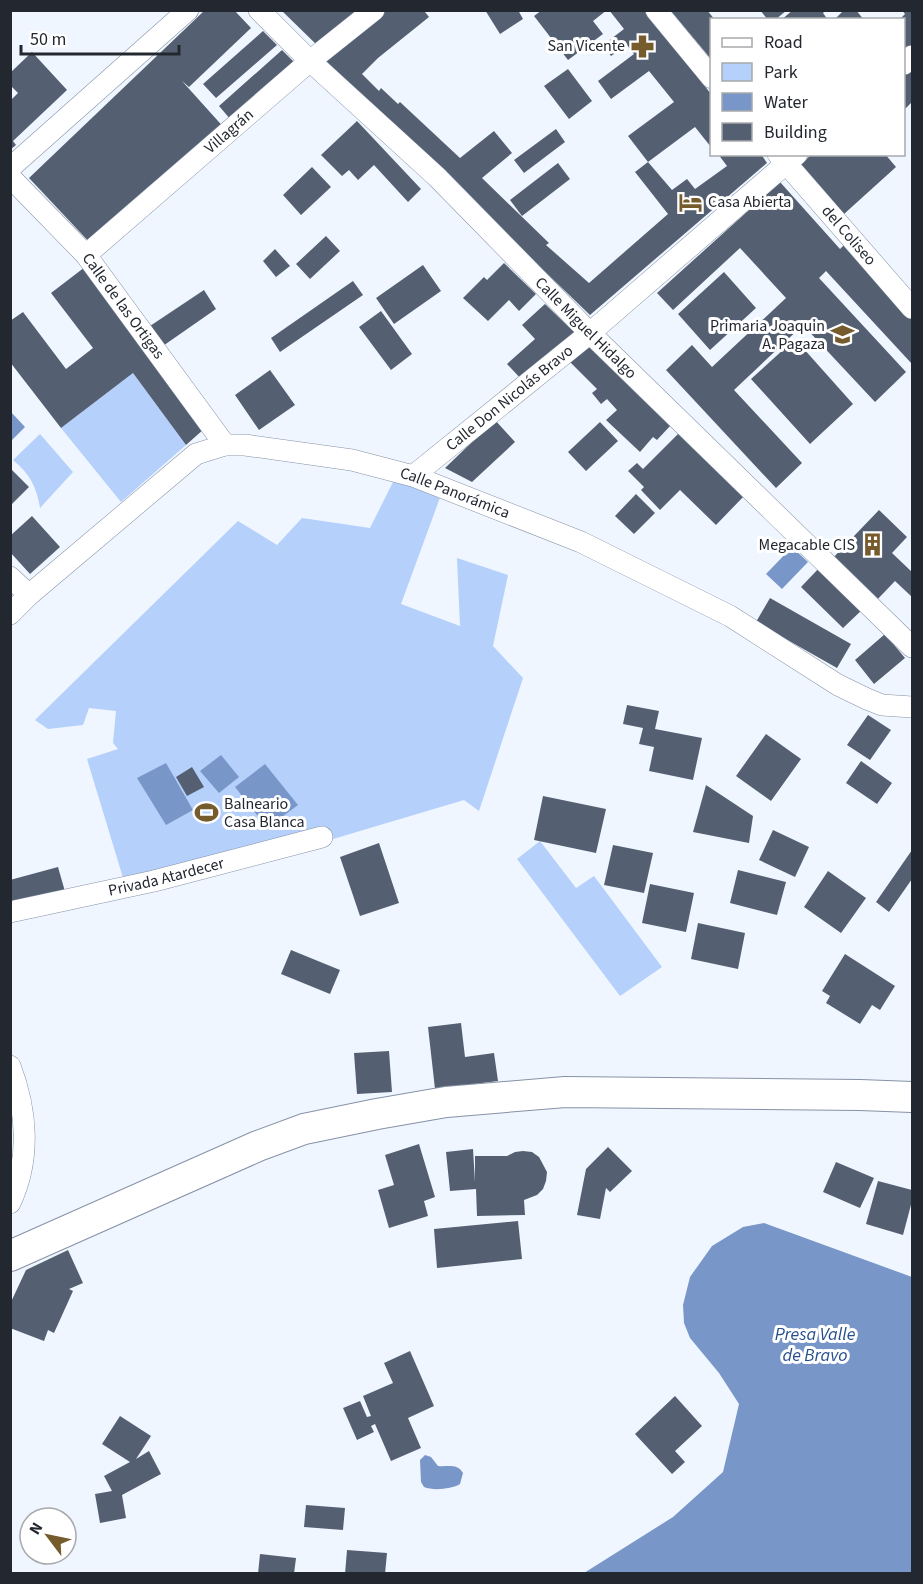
<svg xmlns="http://www.w3.org/2000/svg" width="923" height="1584" viewBox="0 0 923 1584" font-family="'Source Sans 3',sans-serif">
	<rect width="100%" height="100%" fill="#f0f6ff"/>
	<path fill="#b4d0fb" d="M133,373L186,445L121,502L61,428Z
		M40,434L73,472L40,508C37,487 29,473 13,460Z
		M395,478L441,495L401,604L460,626L457,558L508,575L493,646L523,678L479,811L464,800L303,848L124,881L87,759L118,749L113,743L116,711L89,708L83,725L48,729L35,720L238,521L277,545L302,518L370,528Z
		M540,841L576,888L594,876L662,967L620,996L517,859Z"/>
	<path fill="#7897c8" d="M11,412L25,427L11,441Z
		M792,547L808,562L782,589L766,574Z
		M221,755L239,777L219,793L200,771Z
		M166,763L193,810L166,825L137,778Z
		M265,764L298,805L267,828L235,787Z
		M764,1223L912,1277V1573H584L673,1517L723,1472L739,1404L719,1373L690,1338L684,1323L683,1305L690,1277L712,1246L743,1227Z
		M425,1455L431,1457L438,1466C448,1467 457,1463 463,1473L460,1484C452,1489 433,1491 424,1487L421,1482L420,1460Z"/>
	<path fill="#546072" d="M205,10H234L251,28L189,87L182,81L227,131L93,246L29,178Z
		M281,10H355L358,14L318,46Z
		M382,10H427L425,12L429,17L378,58L362,74L379,91L381,88L398,104L400,102L460,158L494,131L512,153L482,178L549,243L546,245L589,283L668,214L635,172L648,162L628,136L674,102L649,71L611,99L598,81L634,54L627,45L611,56L603,45L624,29L609,10H645L711,94V147L695,127L648,162L672,190L687,179L695,189L727,166L718,154H761L767,163L590,315L323,58Z
		M485,10H518L523,19L500,34Z
		M542,10H607L593,21L603,34L568,60L534,16Z
		M670,10H707L715,20H711V59Z
		M760,10H787L775,20H768Z
		M793,10H826L823,13L828,20H781Z
		M844,10H856L864,20H834Z
		M902,10H912V45L904,52V20H899L905,14Z
		M263,31L277,45L216,98L203,84Z
		M282,50L296,64L231,120L219,106Z
		M32,52L67,90L13,141L16,145L10,150V101L18,93L10,85V73Z
		M912,68V102L904,110V75Z
		M568,69L592,101L569,119L544,86Z
		M357,121L421,189L408,202L374,165L358,180L349,170L342,176L321,155Z
		M556,129L565,142L524,173L514,160Z
		M812,154H885L896,167L844,214L800,165Z
		M558,163L570,179L522,216L510,200Z
		M312,167L331,187L301,215L283,195Z
		M780,182L840,249L847,242L912,312V364L826,271L819,278L906,372L875,402L803,325L734,390L802,463L776,488L666,370L692,345L712,367L786,298L740,248L673,310L657,293Z
		M326,236L340,251L310,279L296,264Z
		M275,249L290,266L276,277L263,261Z
		M504,263L536,294L519,311L509,300L488,321L463,298L484,277L487,280Z
		M423,265L441,291L394,324L376,298Z
		M85,267L204,429L186,445L133,373L61,428L10,362V321L23,312L66,369L93,348L51,293Z
		M724,272L756,308L710,350L678,314Z
		M353,281L363,295L280,352L271,338Z
		M204,290L216,309L160,348L147,328Z
		M545,304L575,333L522,380L507,364L535,339L522,325Z
		M381,311L412,354L391,370L359,327Z
		M795,339L853,404L810,444L751,379Z
		M590,345L671,425L657,440L653,437L640,452L606,420L617,410L607,399L601,404L592,393L597,389L570,362Z
		M270,370L295,405L259,430L235,395Z
		M495,420L515,442L472,482L445,468Z
		M600,422L618,441L586,471L568,452Z
		M680,432L745,495L716,525L680,490L660,510L641,490L644,487L628,471L637,463L643,469Z
		M10,468L29,487L12,504L10,503Z
		M636,494L655,513L634,534L615,516Z
		M879,510L907,537L892,553L912,572V597L895,581L874,603L830,561Z
		M32,516L60,547L30,574L10,552V536Z
		M821,566L864,608L843,628L801,587Z
		M770,598L851,644L837,668L756,622Z
		M885,634L905,658L874,684L855,660Z
		M627,705L659,711L655,729L702,738L693,780L649,771L654,747L639,744L643,728L623,724Z
		M868,715L891,730L870,760L847,745Z
		M766,734L801,759L771,801L736,776Z
		M861,761L892,783L877,804L846,783Z
		M192,767L204,787L187,796L176,777Z
		M706,785L753,816L749,843L693,832Z
		M543,796L606,809L596,853L534,840Z
		M773,830L809,847L795,877L759,860Z
		M379,843L399,903L360,916L340,857Z
		M613,845L653,853L644,893L604,885Z
		M912,850V879L889,912L876,902Z
		M58,867L66,895L10,911V880Z
		M738,870L786,882L777,915L730,903Z
		M828,871L866,898L841,933L804,907Z
		M650,884L694,893L686,932L642,923Z
		M698,923L745,933L738,969L691,959Z
		M291,950L340,970L330,994L281,974Z
		M845,954L895,986L880,1010L872,1005L860,1024L826,1003L830,996L822,991Z
		M461,1023L465,1057L494,1053L498,1081L435,1089L428,1027Z
		M389,1051L392,1092L357,1094L354,1053Z
		M419,1144L435,1197L424,1201L428,1216L389,1228L378,1190L394,1185L385,1155Z
		M608,1147L632,1171L610,1192L606,1188L600,1219L577,1215L586,1169Z
		M473,1149L475,1182V1156H507L515,1152L523,1151L532,1152L539,1157L547,1172L546,1181L543,1189L537,1195L524,1200L525,1215L477,1216L476,1189L450,1191L446,1152Z
		M836,1162L874,1178L860,1208L823,1192Z
		M878,1181L912,1190V1201L903,1235L866,1224Z
		M518,1221L522,1259L437,1268L434,1229Z
		M68,1250L83,1283L69,1289L73,1291L54,1333L48,1330L44,1341L10,1328V1304L26,1270Z
		M410,1351L434,1406L408,1418L421,1448L391,1461L375,1424L371,1426L374,1432L357,1440L343,1408L360,1401L367,1417L371,1416L363,1396L393,1383L384,1363Z
		M675,1396L702,1426L675,1451L685,1462L672,1474L635,1434Z
		M120,1416L151,1436L136,1459L149,1451L161,1474L122,1495L126,1518L100,1523L95,1494L112,1491L104,1476L130,1462L102,1444Z
		M306,1505L345,1508L343,1530L304,1527Z
		M347,1550L387,1553L385,1574H345Z
		M260,1554L296,1558L294,1574H258Z"/>
	<g fill="none" stroke-linecap="round" stroke-linejoin="round">
		<defs>
			<g id="street">
				<path id="s1" d="M259,10L310,61L437,177L590,333L912,647"/>
				<path d="M656,10L712,78"/>
				<path d="M904,64L912,56"/>
				<path id="s2" d="M778,154L912,308"/>
				<path d="M10,168L188,10"/>
				<path id="s3" d="M10,177L86,255L225,445"/>
				<path id="s4" d="M86,255L310,61L374,10"/>
				<path id="s5" d="M413,476L590,333L797,154"/>
				<path d="M10,577L29,595"/>
				<path id="s6" d="M10,614L29,595L196,454L225,445H245L352,460L413,476L581,542L730,616L838,685L867,699L882,705L912,707"/>
				<path id="s7" d="M10,912L154,881L322,837"/>
				<path d="M10,1066C27,1110 31,1159 10,1203"/>
			</g>
			<path id="secondary" d="M10,1256L258,1146L304,1129L377,1114L446,1102L565,1092L860,1095L912,1097"/>
		</defs>
		<use href="#street" stroke="#8592a6" stroke-width="22"/>
		<use href="#secondary" stroke="#8592a6" stroke-width="32"/>
		<use href="#street" stroke="#fff" stroke-width="21"/>
		<use href="#secondary" stroke="#fff" stroke-width="30"/>
	</g>
	<defs>
		<symbol id="pharmacy-bare" viewBox="-9 -9 18 18"><path d="M-2-6h4v4h4v4h-4v4h-4v-4h-4v-4h4Z" fill="#765b2d" stroke="#fff" stroke-width="2.5" paint-order="stroke"/></symbol>
		<symbol id="hotel-bare" viewBox="-9 -9 18 18"><path d="M-6-4.5h1.5V1H6V5H4.5V3h-9V5H-6ZM-4 0a1.8 1.8 0 1 1 3.6 0ZM.5 0V-2.5h3Q6-2.5 6 0Z" fill="#765b2d" stroke="#fff" stroke-width="2.5" paint-order="stroke"/></symbol>
		<symbol id="school-bare" viewBox="-9 -9 18 18"><path d="M0-5L7-2L0 1L-7-2ZM-4 1L0 2.5L4 1V4Q0 6-4 4Z" fill="#765b2d" stroke="#fff" stroke-width="2.5" paint-order="stroke"/></symbol>
		<symbol id="building-bare" viewBox="-9 -9 18 18"><path d="M-4-6H4V6H1V3H-1V6H-4ZM-2.5-4.3h1.7v1.8h-1.7ZM.8-4.3h1.7v1.8H.8ZM-2.5-1h1.7V.8h-1.7ZM.8-1h1.7V.8H.8Z" fill="#765b2d" stroke="#fff" stroke-width="2.5" paint-order="stroke"/></symbol>
		<symbol id="stadium-bare" viewBox="-9 -9 18 18"><path d="M0-5a6.5 5 0 1 0 0 10a6.5 5 0 1 0 0-10ZM-3.5-1.8h7v3.6h-7Z" fill="#765b2d" stroke="#fff" stroke-width="2.5" paint-order="stroke"/></symbol>
	</defs>
	<g fill-rule="evenodd">
		<use href="#pharmacy-bare" x="626" y="30" width="33" height="33"/>
		<use href="#hotel-bare" x="674" y="186" width="33" height="33"/>
		<use href="#school-bare" x="826" y="318" width="33" height="33"/>
		<use href="#building-bare" x="856" y="528" width="33" height="33"/>
		<use href="#stadium-bare" x="190" y="796" width="33" height="33"/>
	</g>
	<g text-anchor="middle" dominant-baseline="central" stroke-width="6" stroke-linejoin="round" paint-order="stroke">
		<g font-size="16" fill="#232830" stroke="#fff" text-anchor="end">
			<text x="625" y="46">San Vicente</text>
			<text x="708" y="202" text-anchor="start">Casa Abierta</text>
			<text x="825" y="326">Primaria Joaquin<tspan x="825" dy="18">A. Pagaza</tspan></text>
			<text x="855" y="545">Megacable CIS</text>
			<text x="224" y="804" text-anchor="start">Balneario<tspan x="224" dy="18">Casa Blanca</tspan></text>
		</g>
		<g font-size="16" fill="#232830" stroke="#fff">
			<text stroke="none"><textPath href="#s4" startOffset="189">Villagrán</textPath></text>
			<text stroke="none"><textPath href="#s2" startOffset="108">del Coliseo</textPath></text>
			<text stroke="none"><textPath href="#s3" startOffset="172">Calle de las Ortigas</textPath></text>
			<text stroke="none"><textPath href="#s1" startOffset="456">Calle Miguel Hidalgo</textPath></text>
			<text stroke="none"><textPath href="#s5" startOffset="124">Calle Don Nicolás Bravo</textPath></text>
			<text stroke="none"><textPath href="#s6" startOffset="512">Calle Panorámica</textPath></text>
			<text stroke="none"><textPath href="#s7" startOffset="160">Privada Atardecer</textPath></text>
		</g>
		<g font-size="18" font-style="italic" fill="#274e8c" stroke="#fff">
			<text x="815" y="1334">Presa Valle<tspan x="815" dy="21">de Bravo</tspan></text>
		</g>
	</g>
	<rect width="923" height="1584" fill="none" stroke="#232830" stroke-width="24"/>
	<rect x="710" y="18" width="195" height="138" fill="#ffffff" stroke="#a7a9ac" stroke-width="1.5"/>
	<rect x="722" y="38" width="30" height="9" fill="#ffffff" stroke="#a7a9ac" stroke-width="1.5"/>
	<text x="764" y="48" font-size="18" fill="#232830">Road</text>
	<rect x="722" y="63" width="30" height="18" fill="#b4d0fb" stroke="#a7a9ac" stroke-width="1.5"/>
	<text x="764" y="78" font-size="18" fill="#232830">Park</text>
	<rect x="722" y="93" width="30" height="18" fill="#7897c8" stroke="#a7a9ac" stroke-width="1.5"/>
	<text x="764" y="108" font-size="18" fill="#232830">Water</text>
	<rect x="722" y="123" width="30" height="18" fill="#546072" stroke="#a7a9ac" stroke-width="1.5"/>
	<text x="764" y="138" font-size="18" fill="#232830">Building</text>
	<g transform="translate(48 1536) rotate(302)"><circle r="28" fill="#ffffff" stroke="#a7a9ac" stroke-width="1.5"/>
	<path d="M0-4.5L10 22L0 15L-10 22Z" fill="#765b2d"/>
	<text y="-9" font-size="16" font-weight="bold" text-anchor="middle" fill="#232830">N</text>
	</g>
	<path d="M21 45v9h158v-9" fill="none" stroke="#232830" stroke-width="3"/>
	<text x="30" y="45" font-size="18" fill="#232830" stroke="#ffffff" stroke-width="4.5" paint-order="stroke">50 m</text>
</svg>
